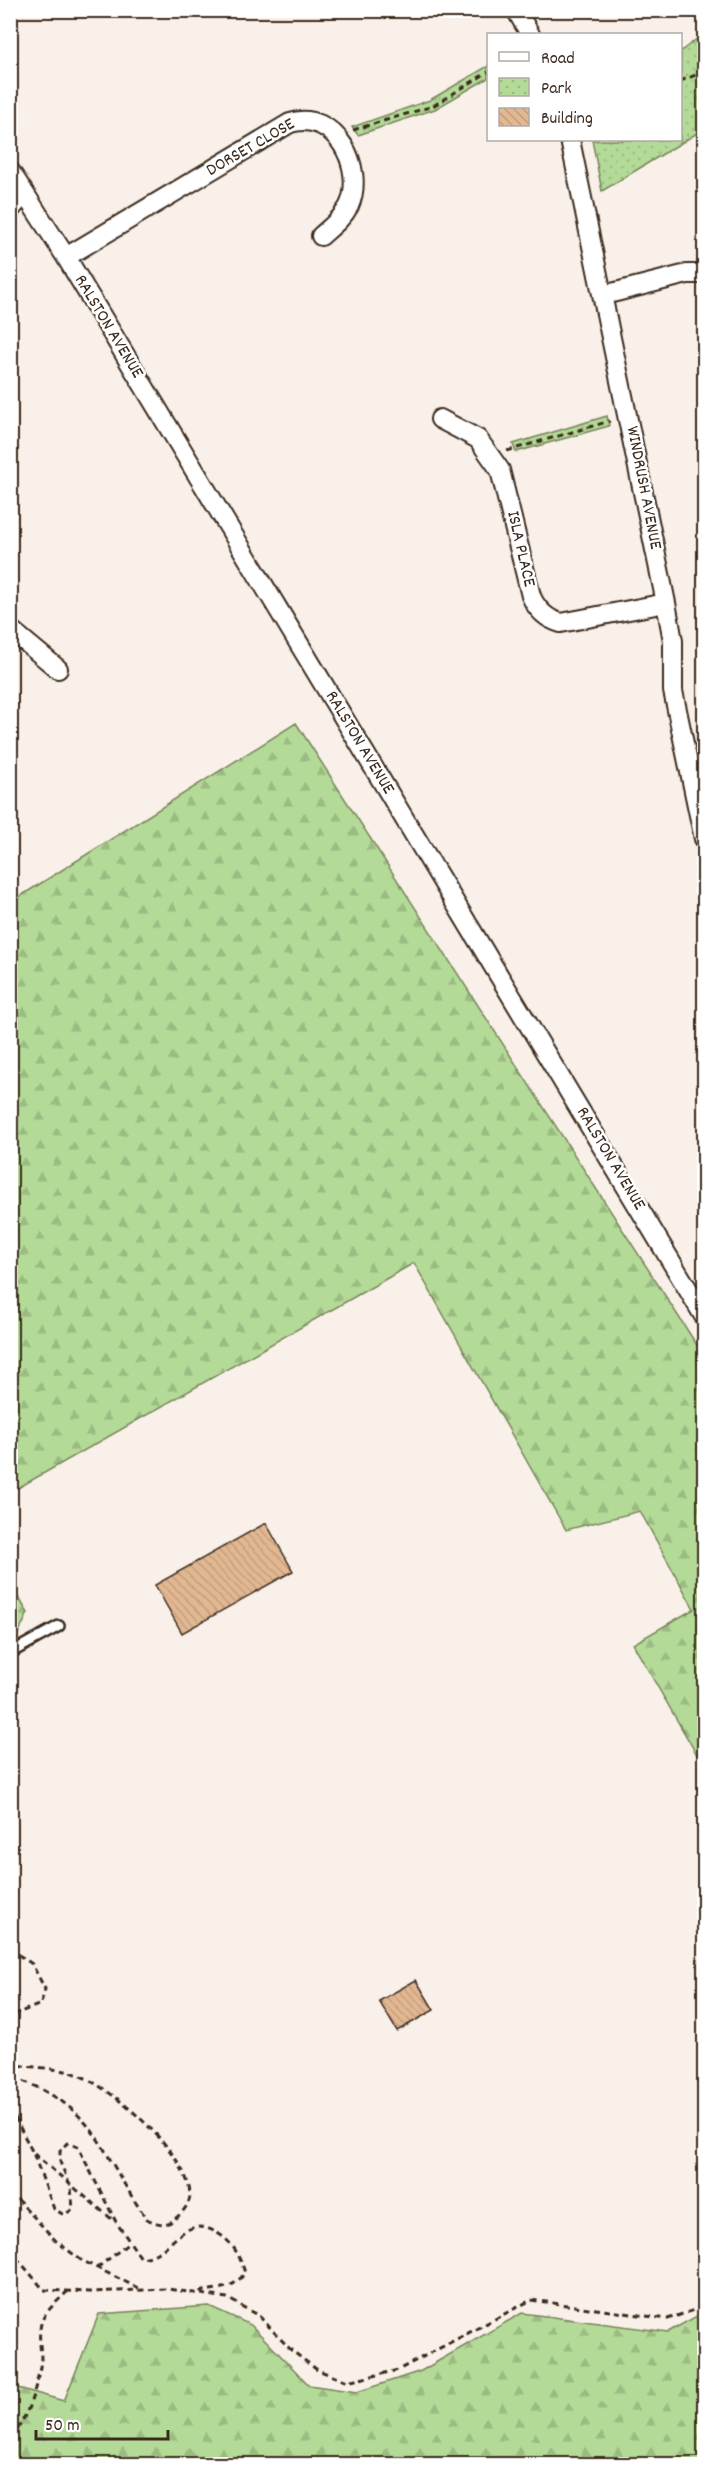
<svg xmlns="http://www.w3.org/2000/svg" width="715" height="2475" viewBox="0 0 715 2475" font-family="Dekko,sans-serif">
	<defs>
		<pattern id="grass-tufts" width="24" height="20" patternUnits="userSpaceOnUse" patternTransform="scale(1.5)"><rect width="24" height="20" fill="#b3da97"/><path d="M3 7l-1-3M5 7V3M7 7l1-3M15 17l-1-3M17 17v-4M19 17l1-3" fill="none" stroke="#9bbb82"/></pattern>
		<pattern id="forest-firs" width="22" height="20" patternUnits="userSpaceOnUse" patternTransform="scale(1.5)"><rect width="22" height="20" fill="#b3da97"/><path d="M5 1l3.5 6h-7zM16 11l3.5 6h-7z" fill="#9bbb82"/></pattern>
		<pattern id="park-dots" width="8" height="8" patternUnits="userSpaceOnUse" patternTransform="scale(1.5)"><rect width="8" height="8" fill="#b3da97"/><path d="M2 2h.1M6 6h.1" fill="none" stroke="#9bbb82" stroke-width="1.8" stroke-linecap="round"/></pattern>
		<pattern id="building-back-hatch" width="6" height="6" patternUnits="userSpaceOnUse" patternTransform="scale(1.5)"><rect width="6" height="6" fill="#e2b892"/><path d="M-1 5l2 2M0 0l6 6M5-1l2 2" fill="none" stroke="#c39e7d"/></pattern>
	</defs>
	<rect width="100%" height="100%" fill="#f9f1e9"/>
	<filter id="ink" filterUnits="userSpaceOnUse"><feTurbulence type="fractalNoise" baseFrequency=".0167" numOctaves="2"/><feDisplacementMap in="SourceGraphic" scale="12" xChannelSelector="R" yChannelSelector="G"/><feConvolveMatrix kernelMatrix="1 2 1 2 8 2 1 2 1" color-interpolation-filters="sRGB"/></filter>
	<g filter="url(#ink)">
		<path fill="url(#grass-tufts)" stroke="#77825a" stroke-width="1.5" d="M488,66V78L435,109L358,135L352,127L430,100Z
			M607,416L609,426L516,452L513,444Z"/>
		<path fill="url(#forest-firs)" stroke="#77825a" stroke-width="1.5" d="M296,723L704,1356V1767L633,1644L694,1609L640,1511L566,1530L414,1263L11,1492V902Z
			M10,1583L28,1613L11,1649H10Z
			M209,2306L251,2325L309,2385L357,2392L421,2371L522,2313L668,2332L704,2312V2464H11V2386L64,2401L99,2314Z"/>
		<path fill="url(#park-dots)" stroke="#77825a" stroke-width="1.5" d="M703,34L704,129L602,191L592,140H680L681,51Z"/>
		<path fill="url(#building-back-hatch)" stroke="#3b2a1e" stroke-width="1.5" d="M266,1523L293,1571L182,1633L155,1585Z
			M416,1980L434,2010L397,2031L379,2001Z"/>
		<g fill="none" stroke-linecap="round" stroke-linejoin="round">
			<defs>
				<path id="lane" d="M10,1653L59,1626"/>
				<path id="street" d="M516,10L530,34
					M570,140L666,603L673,641V691L704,839
					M10,171L66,257L704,1316
					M10,210L24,194
					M66,257L290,123C335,109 366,168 349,206C342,219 331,227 321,236
					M604,295L687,274H704
					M440,419L478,439L500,470L531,596C537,610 546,619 561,623L666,603
					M10,629L58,669"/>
			</defs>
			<use href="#lane" stroke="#3b2a1e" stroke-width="14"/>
			<use href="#street" stroke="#3b2a1e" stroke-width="22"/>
			<path stroke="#3b2a1e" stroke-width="3" stroke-dasharray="6 4.5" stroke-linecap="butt" d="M680,81L704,72
				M353,130L433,106L488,72
				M507,451L610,421
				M10,1949L32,1964L45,1989L41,2004L10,2016
				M10,2060L18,2065C37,2068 64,2068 81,2076C116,2091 189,2155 190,2195C190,2204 182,2213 176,2218C167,2227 157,2224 147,2219C97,2150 102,2109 10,2076
				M10,2108L33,2153L54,2209L64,2215L73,2209L71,2188L60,2162V2151L67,2143L78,2147L116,2222L141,2258C175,2255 181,2210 219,2234C234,2244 240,2256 245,2273C232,2290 219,2288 199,2292
				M34,2154L114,2221
				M10,2191L56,2241L81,2260L140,2289
				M10,2250L44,2290L90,2292L168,2289L227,2298L259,2316L291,2350L316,2369L347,2382L398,2370L531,2300L668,2319L697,2309L704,2310
				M97,2268L129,2243
				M10,2437C26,2426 39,2379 41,2360C41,2345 36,2328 45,2315C51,2306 61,2298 68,2291"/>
			<use href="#lane" stroke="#fff" stroke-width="9"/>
			<use href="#street" stroke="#fff" stroke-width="18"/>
		</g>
	</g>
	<g text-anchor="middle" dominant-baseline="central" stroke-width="5" stroke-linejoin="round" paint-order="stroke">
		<g font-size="18" fill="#3b2a1e" stroke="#fff">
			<text transform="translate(251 148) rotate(-30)">DORSET CLOSE</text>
			<text transform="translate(108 327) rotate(59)">RALSTON AVENUE</text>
			<text transform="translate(643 488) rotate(79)">WINDRUSH AVENUE</text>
			<text transform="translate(520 549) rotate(77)">ISLA PLACE</text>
			<text transform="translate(359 743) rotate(59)">RALSTON AVENUE</text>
			<text transform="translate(610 1159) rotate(59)">RALSTON AVENUE</text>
		</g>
	</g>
	<rect width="715" height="2475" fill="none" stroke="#fff" stroke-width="36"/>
	<rect x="18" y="18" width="679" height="2439" fill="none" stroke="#3b2a1e" stroke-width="2" filter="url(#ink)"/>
	<rect x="487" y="33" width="195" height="108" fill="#ffffff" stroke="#b1aaa5" stroke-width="1.5"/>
	<rect x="499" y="52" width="30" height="9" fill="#ffffff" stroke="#b1aaa5" stroke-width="1.5"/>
	<text x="541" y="63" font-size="18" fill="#3b2a1e">Road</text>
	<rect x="499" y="78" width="30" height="18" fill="url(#park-dots)" stroke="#b1aaa5" stroke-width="1.5"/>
	<text x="541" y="93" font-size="18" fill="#3b2a1e">Park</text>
	<rect x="499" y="108" width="30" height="18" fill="url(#building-back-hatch)" stroke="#b1aaa5" stroke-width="1.5"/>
	<text x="541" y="123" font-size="18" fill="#3b2a1e">Building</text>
	<path d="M36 2430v9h132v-9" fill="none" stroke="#3b2a1e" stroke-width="3"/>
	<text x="45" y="2430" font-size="18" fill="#3b2a1e" stroke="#ffffff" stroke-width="4.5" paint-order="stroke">50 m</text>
</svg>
